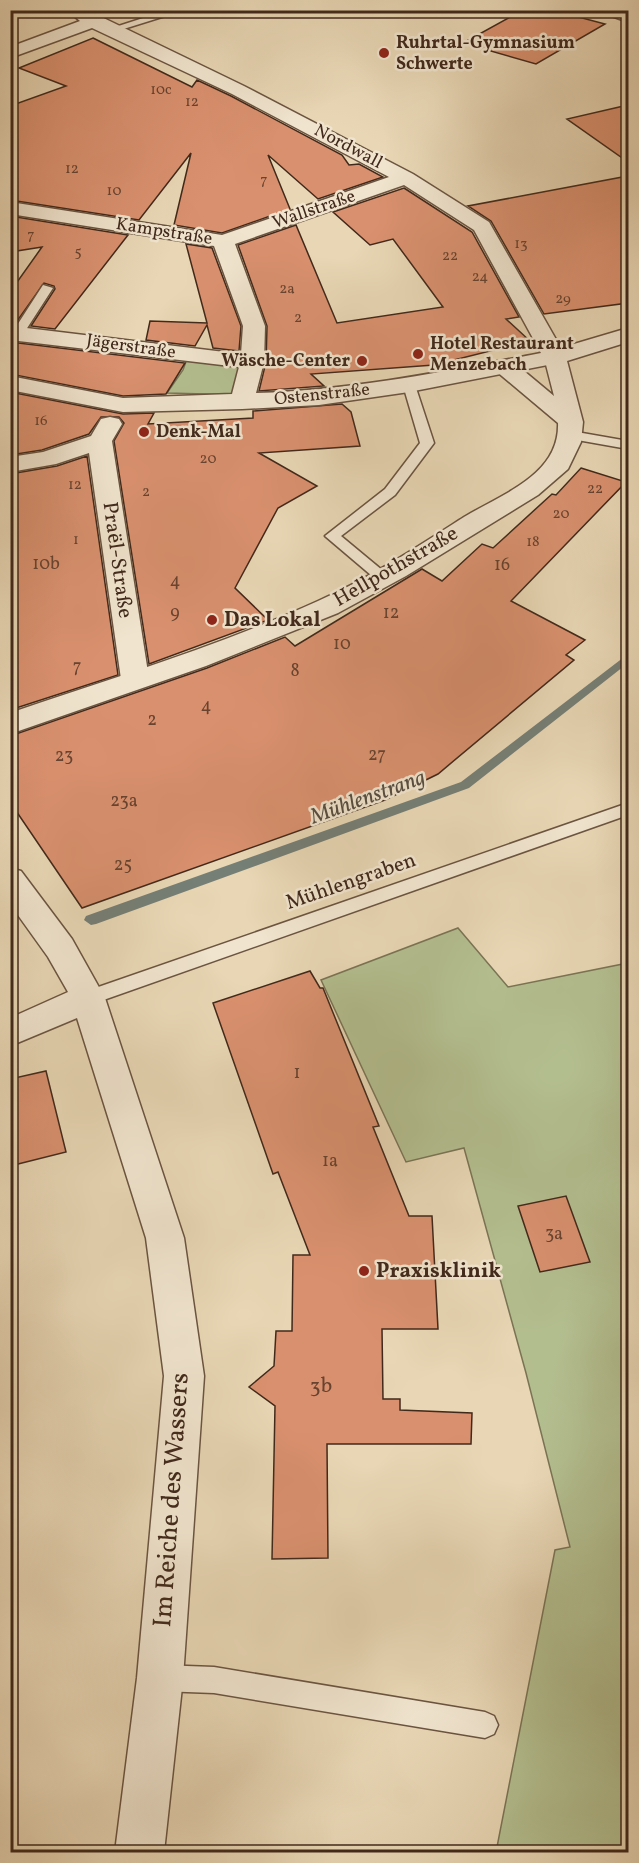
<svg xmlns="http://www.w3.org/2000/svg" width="639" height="1863" viewBox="0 0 639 1863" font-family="Vollkorn,serif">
	<rect width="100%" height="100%" fill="#e8d6b4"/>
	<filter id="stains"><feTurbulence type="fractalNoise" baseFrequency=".00333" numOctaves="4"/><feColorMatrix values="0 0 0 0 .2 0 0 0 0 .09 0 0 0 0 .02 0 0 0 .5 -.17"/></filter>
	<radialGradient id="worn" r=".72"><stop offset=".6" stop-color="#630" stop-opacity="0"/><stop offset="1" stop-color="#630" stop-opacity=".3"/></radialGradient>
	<path fill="#b3be8f" stroke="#7a7455" stroke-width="1.5" d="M187,359L243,367L244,395L167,393L183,370Z
		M458,928L508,987L628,963V1852H496L555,1550L570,1547L526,1373L464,1148L406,1162L321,980Z"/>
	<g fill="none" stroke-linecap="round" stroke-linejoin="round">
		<path fill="#757f76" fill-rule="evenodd" d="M628,654V663L469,788L96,924L91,925L84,920L86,916L461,782Z"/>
	</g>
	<path fill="#d9906e" stroke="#41291b" stroke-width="1.5" d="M523,10H552L605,24L536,64L463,43Z
		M93,38L192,87L197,80L231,96L342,155L349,165L359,164L383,177L318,199L268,155L290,209L222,233L174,225L191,153L139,220L10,200V106L66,86L19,68Z
		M628,105V162L567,119Z
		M628,176V303L544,314L491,221L468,206Z
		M404,188L472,232L519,317L506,319L530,341L434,365L311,374L324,386L259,391L266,362L267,326L238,245L296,225L337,323L443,307L393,239L370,245L333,212Z
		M10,216L128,235L55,329L31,326L55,289L54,286L44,283L15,324H10V292L42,247L10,252Z
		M186,244L212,248L241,326L239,351L213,348L207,325L195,346L146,340L150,321L207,323Z
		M10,342L185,363L166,394L123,396L10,374Z
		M10,392L123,414L154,413L148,424L253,418V411L342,404L351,412L360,446L259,453L317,486L278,508L235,588L268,620L149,664L114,441L124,423L119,417H101L89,434L42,450L10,455Z
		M87,456L118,675L10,710V474L57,466Z
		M581,468L626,482L511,601L585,640L566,655L574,660L438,774L385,800L82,908L10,802V736L207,668L285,637L295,646L422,569L442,581L482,544L493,548L552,494L556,495Z
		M310,971L320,988H323L379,1126L373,1127L409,1216H432L438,1329H382L383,1399H400V1410L472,1413L471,1444H327L328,1558L272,1559L275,1406L249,1387L274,1366L276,1331H292L293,1255H310L278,1172L273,1174L213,1003Z
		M46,1071L66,1152L10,1166V1079Z
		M566,1196L590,1262L540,1272L518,1206Z"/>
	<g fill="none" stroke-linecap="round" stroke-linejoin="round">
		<defs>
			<path id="service" d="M168,10L178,12L114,32L106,30Z
				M43,285L53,288L22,336H14L12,333Z
				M409,381L415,385L434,443L395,495L341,536L388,575L390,578L388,581H378L325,536L385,489L420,443L403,385Z
				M571,431L628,441V449L566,438L564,435Z
				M628,803V815L95,1003H81L79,998L81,993Z
				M160,1665L214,1667L485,1712L494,1716L498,1725L494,1734L485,1738L214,1693L160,1691L151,1687L147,1678L151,1669Z"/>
			<path id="minor" d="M67,10H87L244,86L413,174L489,222L566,357L563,362L409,392L319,405L242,409L123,412L10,390V376L123,398L232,394L239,367L10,340V326L241,354L243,326L214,246L10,214V202L222,235L389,177L232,94L92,28L10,58V47L80,21ZM404,185L474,230L541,353C446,371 353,390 256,393L264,362L265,326L235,244Z
				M604,10L628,11V22L606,14Z
				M110,417L119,419L122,424L112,441L149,679L145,686L135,688L125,686L121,679L89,453L56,464L10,472V457L43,452L91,436L101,419Z
				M10,868L21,871L72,939L105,998L184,1238L204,1376L183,1678L164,1852H115L137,1678L164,1376L146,1238L77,1018L10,1046V1018L68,992L48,957L10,904Z"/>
			<path id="tertiary" d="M628,328V342L567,361L583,422L581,442L568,469L538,495L406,576L338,613L206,666L10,734V713C113,678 219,646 318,601C370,578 417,547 464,517C502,494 560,475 558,423L496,371L492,366L496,361H512L554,396L544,357L547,352Z"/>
		</defs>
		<use href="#service" stroke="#6b5441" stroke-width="3"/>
		<use href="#minor" stroke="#6b5441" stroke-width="3"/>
		<use href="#tertiary" stroke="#6b5441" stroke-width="3"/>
		<use href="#service" fill="#f0e4ce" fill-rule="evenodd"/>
		<use href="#minor" fill="#f0e4ce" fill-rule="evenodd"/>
		<use href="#tertiary" fill="#f0e4ce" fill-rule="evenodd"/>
	</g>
	<g fill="#8f2418" stroke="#f0e4ce" stroke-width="2">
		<circle cx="384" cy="53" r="6"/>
		<circle cx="418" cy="354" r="6"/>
		<circle cx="362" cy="361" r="6"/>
		<circle cx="144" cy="432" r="6"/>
		<circle cx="212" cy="620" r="6"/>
		<circle cx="364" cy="1271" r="6"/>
	</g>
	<g text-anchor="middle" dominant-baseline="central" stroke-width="5" stroke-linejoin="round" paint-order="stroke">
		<g font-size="15" fill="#674330">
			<text x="161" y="90">10c</text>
			<text x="192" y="102">12</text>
			<text x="72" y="169">12</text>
			<text x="264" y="180">7</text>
			<text x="114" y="191">10</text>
			<text x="31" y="235">7</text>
			<text x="521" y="244">13</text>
			<text x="78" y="252">5</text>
			<text x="450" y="256">22</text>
			<text x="480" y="277">24</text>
			<text x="287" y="289">2a</text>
			<text x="563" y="299">29</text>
			<text x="298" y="318">2</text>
			<text x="41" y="421">16</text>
			<text x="208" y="459">20</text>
			<text x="75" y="485">12</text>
			<text x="595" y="489">22</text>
			<text x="146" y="492">2</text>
			<text x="561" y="514">20</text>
			<text x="76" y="540">1</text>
			<text x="533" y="542">18</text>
		</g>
		<g font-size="18" font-weight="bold" fill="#41291b" stroke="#f0e4ce" text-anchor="start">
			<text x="396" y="43">Ruhrtal-Gymnasium<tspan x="396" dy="21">Schwerte</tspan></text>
			<text x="430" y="344">Hotel Restaurant<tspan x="430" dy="21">Menzebach</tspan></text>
			<text x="350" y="361" text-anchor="end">Wäsche-Center</text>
			<text x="156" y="432">Denk-Mal</text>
		</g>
		<g font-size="18" fill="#41291b" stroke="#f0e4ce">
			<text transform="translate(348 147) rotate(28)">Nordwall</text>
			<text transform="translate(314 210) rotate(-19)">Wallstraße</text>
			<text transform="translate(164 232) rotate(9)">Kampstraße</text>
			<text transform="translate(131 347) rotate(8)">Jägerstraße</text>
			<text transform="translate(322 395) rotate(-6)">Ostenstraße</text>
		</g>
		<g font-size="18" fill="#674330">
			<text x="46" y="564">10b</text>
			<text x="502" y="565">16</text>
			<text x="175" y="581">4</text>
			<text x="175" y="613">9</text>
			<text x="391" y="613">12</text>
			<text x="342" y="644">10</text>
			<text x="77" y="667">7</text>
			<text x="295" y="671">8</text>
			<text x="206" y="706">4</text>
			<text x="152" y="720">2</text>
			<text x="377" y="755">27</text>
			<text x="64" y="756">23</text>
			<text x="124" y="801">23a</text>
			<text x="123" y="865">25</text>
			<text x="297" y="1073">1</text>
			<text x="330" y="1161">1a</text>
			<text x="554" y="1234">3a</text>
		</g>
		<g font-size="21" fill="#41291b" stroke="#f0e4ce">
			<text transform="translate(117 560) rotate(82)">Praël-Straße</text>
			<text transform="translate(396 567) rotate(-30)">Hellpothstraße</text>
			<text transform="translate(351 882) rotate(-19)">Mühlengraben</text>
		</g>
		<g font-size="21" font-weight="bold" fill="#41291b" stroke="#f0e4ce" text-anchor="start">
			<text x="224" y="620">Das Lokal</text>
			<text x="376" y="1271">Praxisklinik</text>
		</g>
		<g font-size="21" fill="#674330">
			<text x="321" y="1386">3b</text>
		</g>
		<g font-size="22" font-style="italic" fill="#574d41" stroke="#f0e4ce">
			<text transform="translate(368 798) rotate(-20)">Mühlenstrang</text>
		</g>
		<g font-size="26" fill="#41291b" stroke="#f0e4ce">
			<text transform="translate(172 1500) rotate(-86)">Im Reiche des Wassers</text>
		</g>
	</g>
	<rect width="639" height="1863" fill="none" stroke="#e8d6b4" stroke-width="36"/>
	<rect x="12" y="12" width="615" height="1839" fill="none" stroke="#41291b" stroke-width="3"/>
	<rect x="18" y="18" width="603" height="1827" fill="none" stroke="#41291b" stroke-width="1.5"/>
	<rect width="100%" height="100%" filter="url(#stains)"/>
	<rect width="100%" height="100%" fill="url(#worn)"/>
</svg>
